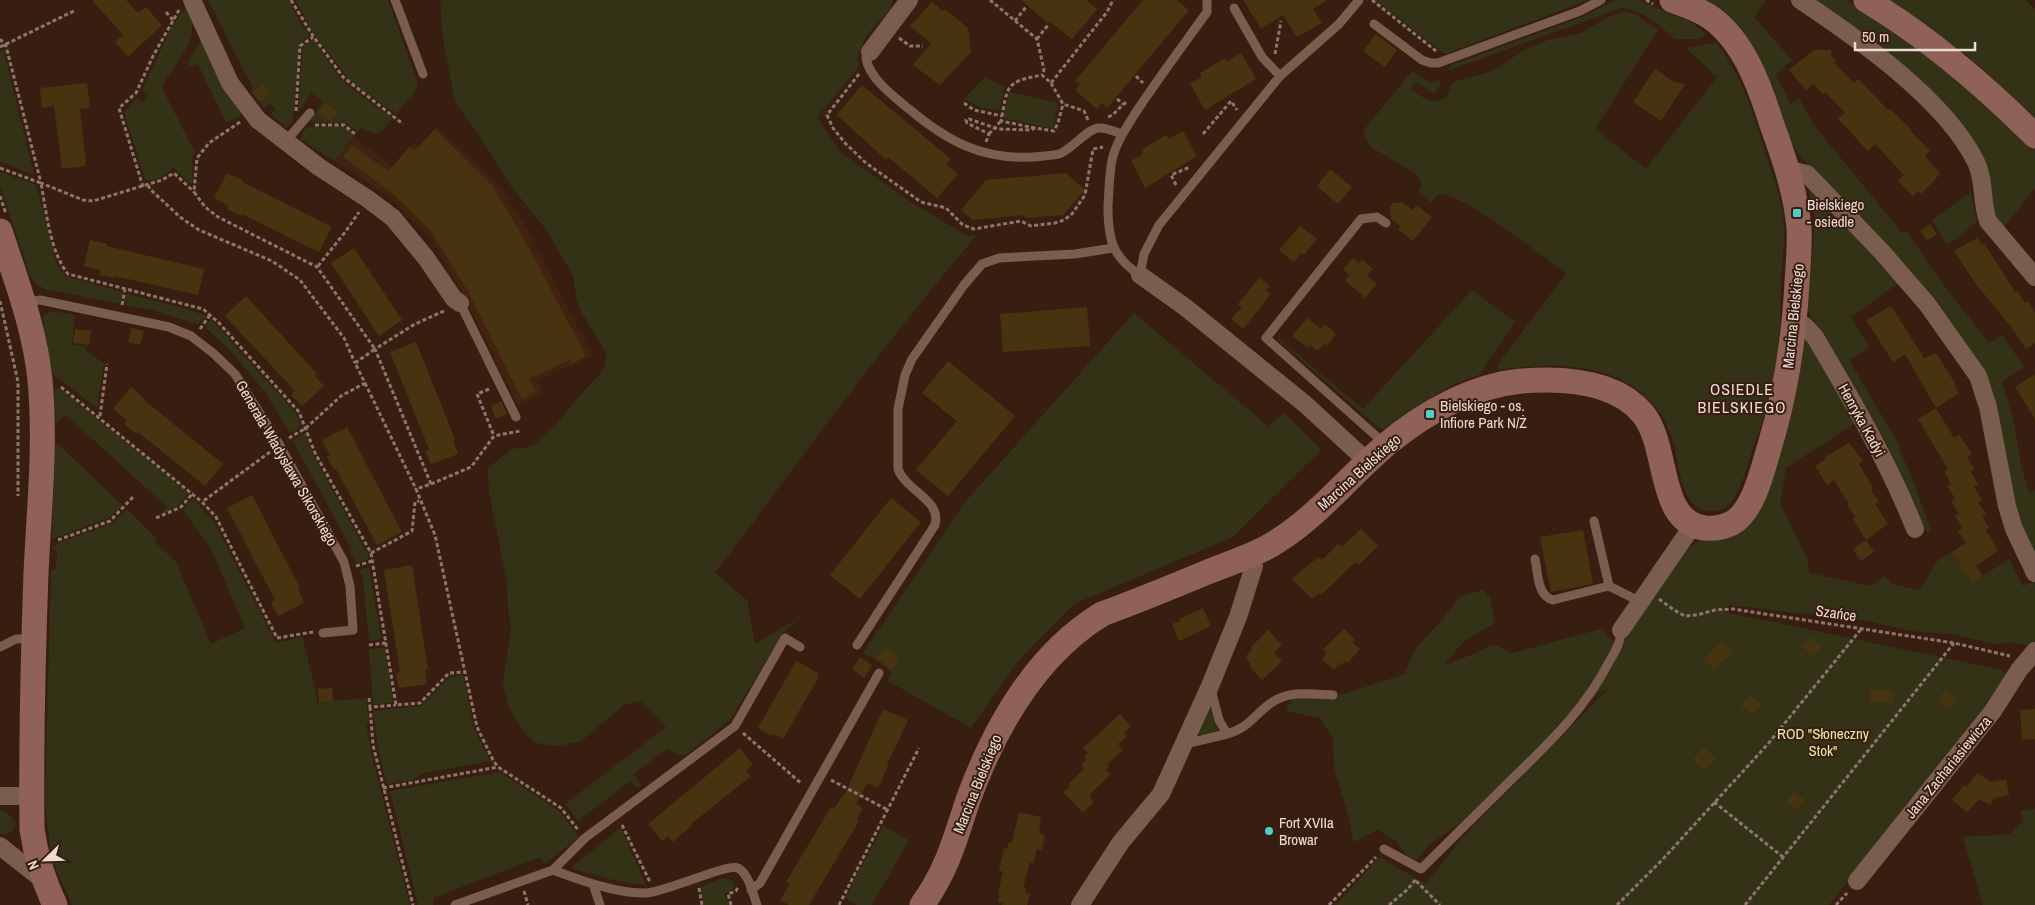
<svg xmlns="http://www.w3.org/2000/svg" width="2035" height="905" viewBox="0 0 2035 905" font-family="'Archivo Narrow',sans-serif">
	<rect width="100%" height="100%" fill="#381e11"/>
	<path fill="#422211" d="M437,127L499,184L532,237L593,356L538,380L543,394L518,405L458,285L430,237L390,197L334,161L353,137L392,166L414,142L419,146Z"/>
	<path fill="#333216" d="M208,0H289L300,22L310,36L300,43L293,122L286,127L271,114L275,109L270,103L264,108L251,92L253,88Z
		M295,0H388L418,83L415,91L396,114L350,81L315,35Z
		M442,0H893L890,10L866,36L857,59L860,66L817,117L840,152L912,203L968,236L977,235C884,343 801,459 715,573L747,600L755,644L799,618L783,632L731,719L686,755H680L667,749L633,774L641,784L640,787H636L630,781L578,821L565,804L666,727L640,701L624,705L580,742L556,746L536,743L525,734L509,708L503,684L511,627L508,610L507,583L489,492L488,468L513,448L520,449L537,444L556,425L580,395L600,374L605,365L606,353L582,313L577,301L573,276L548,232L511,186L479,135L455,102L443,38L440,4Z
		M1375,0H1588L1445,54Z
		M1615,0H1638L1691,22L1706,34L1699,39H1675C1660,26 1642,9 1621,8L1447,71L1451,65L1582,17Z
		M1702,0H1766L1754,17L1792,60L1776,74L1790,104L1799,98L1813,124L1902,233L1906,230L1945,287L1989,343L2002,335L2024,367L2002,382L2013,418L2021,464L2029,493L2035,490V559L2015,515L1995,405L1790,142Z
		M1811,0H1846L1915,43L2003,118L2035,150V188L2002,230L1996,223L1984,163Z
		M1889,0H2025L2035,9V118L1967,55Z
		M188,5C198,37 189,44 172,71C168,76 164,81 162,88L195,153L192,158L193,182L190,184L174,168L160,178L148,181L145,179L124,112L137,98L143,103L148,95L142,90L172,26Z
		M1626,11L1635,14L1658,30L1595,129L1646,169L1717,77L1686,48L1716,42C1738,70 1750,102 1760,136C1769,165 1782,195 1784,225C1785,244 1782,263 1781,282C1780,307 1781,333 1777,358C1773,390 1763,421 1752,451C1746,468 1739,503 1721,510C1716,512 1711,512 1706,511C1680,504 1680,467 1674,446C1671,434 1666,422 1660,413C1623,360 1554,362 1498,370V364L1566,274C1544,257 1462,192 1438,194L1431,203L1418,192L1422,184L1416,174L1371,147L1363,131L1412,71L1430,83L1439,80L1441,85L1435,92L1432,93L1416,82L1410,89C1424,98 1433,107 1448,96L1451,85L1456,81L1493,71L1524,50L1548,40L1582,33L1606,18Z
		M313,39L340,78L352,89L392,118L382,131L375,134L361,128L357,132L347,123L310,122L323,101L311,93L298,113L303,46Z
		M201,40L237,107L241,111L240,116L226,123L198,64L188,66L190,58Z
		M0,50L4,51L34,175L0,161Z
		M985,77L1004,87L1000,110L981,108L964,99Z
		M1009,92L1058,103L1053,129L1003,118Z
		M343,126L355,135L334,161L300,139L304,130L309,127Z
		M0,172L36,185L57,265L65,276L123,292L120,304L45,289L35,283L31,278L0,186Z
		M1806,181L1900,282L1851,317L1869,347L1849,360L1901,448L1899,450L1911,474L1931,531L1927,533L1883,437L1806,308L1814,237V211Z
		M1971,192L1977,221L1965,232L1947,245L1932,220Z
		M1472,290L1515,322L1479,375L1452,385L1409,411L1384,430L1377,426L1278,340L1280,332V340L1363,409Z
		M128,294L187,309L207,316L197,324L149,309L128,306L124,303L125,295Z
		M51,311L75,315L72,344L87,347L86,351L104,363L97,408L53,374L42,317Z
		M1134,313L1268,426L1284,413L1321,450L1233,537L1074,604L1018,661L971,728L888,681L891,672L877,660L863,653L966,501Z
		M211,319L295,412L302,425L292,433L289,432L265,392L230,350L205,327Z
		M1805,334L1857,422L1786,468L1780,503L1808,560L1809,573L1871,586L1885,576L1892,584L1920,590L1938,560L1952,552L1972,583L2009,559L2023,586L2035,581V643L2030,646L2012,642L1995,644L1952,634L1910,631L1868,621L1729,605L1725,612L2002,670L2007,681L1829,905H1336L1379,857L1426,884L1460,840L1608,689L1586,696L1549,738L1468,818L1429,845L1416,860L1407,856L1396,841L1378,830L1353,842L1350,821L1334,768L1333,738L1320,718L1286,711L1292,699L1341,695L1405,674L1415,649L1443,619L1460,596L1483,590L1490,599L1495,623L1464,641L1444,665L1476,653L1493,644L1512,653L1601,629L1612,640L1623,643L1684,551L1700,540L1726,537Z
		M60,389L188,493L179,505L160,515L167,507L66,415H64L56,424L54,390Z
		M305,433L313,455L368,554V560L357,563L350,552L351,548L294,443L293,440Z
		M55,443L58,444L122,505L109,518L52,539Z
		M193,498L214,522L276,643L302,637L315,687L317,702L366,698L369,722L366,723L373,761L410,905H72L51,857L45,801L51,571L56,569L57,550L52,549L58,543L111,524L127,509L157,539L155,542L176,562L211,644L245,628L210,547L183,510Z
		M369,567L381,639L369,641L363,579L359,570Z
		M381,648L385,649L393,700L391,703L373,704L369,649Z
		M463,675L474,728L490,761L424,773L413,780L387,784L378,749L373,711L421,706L450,677Z
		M1209,703L1219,732L1203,736L1197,733Z
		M500,772L559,811L579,837L545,864L540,857L433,898V905H418L390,791Z
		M2035,809V905H1983L1963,837L2010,834L2023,821L2020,811Z
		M0,810L7,813L16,822L14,829L7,834H0Z
		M883,826L909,840L872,905H857L845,898Z
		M620,828L622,830L646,885C621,883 598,876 573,869L572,867Z
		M722,878L731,880L735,884L734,888L725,894L729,905H704L701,892L703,886Z"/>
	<path fill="#483310" d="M92,0H126L138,13L146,7L162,25L128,57L115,42L123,35Z
		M1021,0H1086L1097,9L1072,39L1049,21L1048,23Z
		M1143,0H1176L1189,10L1107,108L1102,103L1097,109L1075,90L1080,84L1075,81Z
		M1243,0H1327L1313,9L1322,23L1297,37L1283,15L1261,29Z
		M932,2L943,11L945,9L968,28L971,52L940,85L913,65L931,43L910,26Z
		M1376,34L1397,50L1385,67L1363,51Z
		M1814,50H1831V56L1836,61L1834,63L1854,83L1858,79L1888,110L1890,109L1911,129L1910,130L1930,151L1925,156L1940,174L1921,194L1918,191L1913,196L1898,181L1904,175L1875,144L1868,151L1855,137L1838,119L1845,113L1825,92L1823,94L1813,84L1806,90L1789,70Z
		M1241,53L1256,79L1205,110L1190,84L1202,77L1200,73L1225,58L1227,62Z
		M1655,69L1674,82L1685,84L1661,121L1633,102Z
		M87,83L90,108L80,109L86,166L62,169L54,106L42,108L40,88Z
		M263,84L271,93L260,102L253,92Z
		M862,85L951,159L946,165L958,174L937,198L888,157L886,160L837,115Z
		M325,103L338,111L331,122L319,113Z
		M435,129L492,185L529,248L586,356L572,363L570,360L529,379L536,392L522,399L468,291L431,231L392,193L343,157L352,145L388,171L410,147L414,151Z
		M1183,131L1197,156L1145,188L1131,161L1143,154L1141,150L1166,135L1169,139Z
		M1330,169L1352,187L1338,204L1317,186Z
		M227,173L242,180V182L332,227L319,252L242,214L241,216L227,209L229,206L214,198Z
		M1066,173L1085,190L1063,215L1025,218V215L973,220L961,210L986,180Z
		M1402,202L1413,210L1417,205L1432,217L1413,241L1398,229L1400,226L1391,219L1389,207L1393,203Z
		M1930,224L1937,234L1927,241L1920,231Z
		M1300,226L1317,239L1304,255L1301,253L1294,262L1279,250Z
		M1977,238L1982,245L1984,243L2015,292L2017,291L2025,303L2028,301L2035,313V343L2026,349L2012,328L1976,284L1954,251Z
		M90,240L107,244L106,246L204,269L198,295L115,276L114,278L99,275L100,270L84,266Z
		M354,248L402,320L379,336L331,263Z
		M1353,258L1359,263L1362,260L1373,269L1367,276L1377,284L1365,298L1345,280L1349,275L1343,269Z
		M1259,278L1270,286L1266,290L1271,294L1243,329L1231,319L1242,307L1238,304Z
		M246,296L317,374L315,376L324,386L302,406L291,395L295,391L225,316Z
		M1891,306L1924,358L1936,353L1956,385L1955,386L1959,393L1936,408L1905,354L1893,362L1866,320Z
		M1087,307L1090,346L1003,352L1000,314Z
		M1307,318L1321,329L1325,324L1336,334L1327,346L1324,344L1318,351L1310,345L1308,348L1292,336Z
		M131,328L144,331L140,345L128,342Z
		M75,329L91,331L89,345L73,343Z
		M416,342L455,439L453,440L458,454L431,464L425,451L429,449L390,352Z
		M948,361L1015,416L948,496L916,470L957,421L922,393Z
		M2035,374V419L2015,387Z
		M131,387L145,399L144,400L223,464L205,486L138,432L136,434L124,424L127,420L113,409Z
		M501,401L507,414L496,419L491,406Z
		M1936,408L1954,438L1959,435L1972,454L1967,457L1974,469L1971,472L1978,484L1974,487L1982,500L1978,502L1986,514L1982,516L1989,528L1986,530L1998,551L1976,566L1983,576L1972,583L1952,552L1966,543L1958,531L1962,528L1955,516L1959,514L1951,501L1955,498L1947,486L1951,484L1944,471L1948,469L1918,419Z
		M347,427L402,532L377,545L336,469L334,470L327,457L330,455L322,440Z
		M1849,443L1863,461L1859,464L1873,488L1871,490L1879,502L1875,504L1888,524L1866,540L1853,519L1855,517L1847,505L1849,504L1834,480L1827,485L1815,466L1826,459L1825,457Z
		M252,495L300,588L298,589L304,603L278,616L271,602L275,600L227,508Z
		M891,498L921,522L860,599L830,575Z
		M1361,529L1378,546L1359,565L1355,562L1321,595L1319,593L1312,599L1292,579L1318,557L1322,560L1338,544L1342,547Z
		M1583,530L1593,584L1551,592L1540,537Z
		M1866,540L1874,552L1861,561L1853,549Z
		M412,565L428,669H425L427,684L399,688L396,673L400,672L384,570Z
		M1203,608L1211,626L1179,641L1172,624L1180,621L1179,619Z
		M1344,629L1355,639L1352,642L1360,649L1348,663L1345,661L1341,665L1339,663L1334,670L1322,659L1327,653L1323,649Z
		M1268,630L1282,645L1274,653L1282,661L1262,680L1249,666L1251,663L1245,657L1252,650L1250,648Z
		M1810,637L1822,647L1814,656L1802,647Z
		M1722,640L1733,652L1714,669L1704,659Z
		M885,647L900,659L891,670L876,658Z
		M860,657L872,665L864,678L852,669Z
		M796,661L818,673V678L783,739L772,733L771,736L758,728Z
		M332,688L333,701L319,702L318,689Z
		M1870,689L1893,690V703L1870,702Z
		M1945,690L1957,699L1949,709L1937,701Z
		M1750,695L1761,704L1752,715L1741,706Z
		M883,709L908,720L887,765L888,766L878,788L867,783L856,804L863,808L856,820L859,821L809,905H789L780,900L790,884L786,882L831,807L834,809L843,795L844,796Z
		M2035,709V739L2022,740L2020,710Z
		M1120,714L1131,726L1124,733L1127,736L1118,744L1123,750L1107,764L1109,766L1106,770L1111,774L1091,793L1092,794L1089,797L1094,802L1083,813L1063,792L1070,786L1068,784L1084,769L1081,765L1086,760L1084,757L1088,753L1083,748Z
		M1704,747L1716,758L1704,770L1693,759Z
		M740,748L753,765L746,771L751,776L691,824L692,825L673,842L668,836L662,841L648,824Z
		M1977,773L1991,782L2006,779L2009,795L1995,798L1990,805L1979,799L1967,812L1952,800L1964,785L1967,787Z
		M1793,792L1805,800L1798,810L1786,802Z
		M1019,812L1041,817L1039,828L1041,829L1040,833L1045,835L1042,850L1037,849L1033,863L1030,862L1023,888H1026L1025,892L1030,894L1027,905H1002L1003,903L998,902L1000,893H998L1003,872L999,870L1004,848L1007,849L1009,842H1012Z"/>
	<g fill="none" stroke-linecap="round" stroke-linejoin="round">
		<path stroke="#8c766b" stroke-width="3" stroke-dasharray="4 2.5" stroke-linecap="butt" d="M291,0L313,36L343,77L403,124
			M990,0L1037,39L1044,70L1042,75
			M1372,0L1436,51
			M1646,0L1653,4
			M166,12L173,20
			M1015,21L1026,7
			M899,38L910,46H923
			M0,39L6,46L41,183L83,200L93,201L162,180L174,173L194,192
			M1037,39L1048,25
			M0,47L74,11
			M1275,54L1281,21
			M859,74L827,115L833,128L845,143L866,163L921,202L946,208L963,225L974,229L1021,221L1031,226L1055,223L1064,220L1072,214L1085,195L1093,149L1103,147
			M1136,76L1143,83
			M1051,83L1063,104L1084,111L1088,120
			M1117,99L1123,104
			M964,103L974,110L1002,116
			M296,111L300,46L313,37
			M1108,117C1117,114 1119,105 1128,102
			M240,122L209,143L197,158L194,192L205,207L218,217L317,267L375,349L355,363L365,383L341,396L306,428L289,438
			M315,125H344L355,134
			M1035,128L1001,121C1008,86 1004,82 1042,75L1051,83L1107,12L1113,0
			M989,134L1001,121
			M1203,134L1231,101L1237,110
			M986,142L989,134L967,123L966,120L969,119L998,129L1031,130L1035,128L1054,131L1058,123L1063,104
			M0,168L41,183C46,210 50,252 68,274L203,309L219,323L299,412L315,453L371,553L396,705L420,703L449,673L466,672
			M148,185L150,189L180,217L199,230L272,261L300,280L344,338L355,363
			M1176,185L1171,175L1190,167
			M143,187L119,108L136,93L153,56L179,10
			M0,196L6,214
			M318,266L346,231L359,212
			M0,301L18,382V496
			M122,305L125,289
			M444,311L415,324L375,349L431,484L416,489L435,535L477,727L493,760L498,767L561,808L579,831
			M200,329L210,315
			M365,383L416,489
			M61,387L202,502
			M489,389L477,394L494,436
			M100,416L107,364
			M270,452L202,502L216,517L277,638L313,632
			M431,484L471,467L494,436L520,431
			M156,518L181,507L193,493
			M58,540L110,521L133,497
			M371,553L412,531L415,502L419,501
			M356,566L372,561
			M1659,599L1674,610L1685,616L1697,615L1715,610L1733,609L1954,643L2010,656
			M369,645L386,643
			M369,698L370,707L396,705
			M370,707L373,745L413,905
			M743,733L802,784
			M831,780L888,810
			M383,788L498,767
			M1714,802L1783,857
			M622,825L650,882
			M1416,881L1440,905
			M699,888L702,905
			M524,891L528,905
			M731,905L728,894L736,891L738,887
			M839,905L919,748
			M1329,905L1376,857
			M1389,905L1408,889L1416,879
			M1617,905L1663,859L1767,745L1862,628
			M1745,905L1954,643
			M1836,905L1847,893"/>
		<path stroke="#7b5d4e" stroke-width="9" d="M395,0L423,74
			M1207,0V12C1184,44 1160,76 1138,109C1128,125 1116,142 1112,160C1109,176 1109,191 1108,206C1108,239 1112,257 1140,275L1144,254L1159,225L1280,76L1262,57L1234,8
			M1374,24L1422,60L1431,63H1438L1580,11L1601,0
			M870,52L866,58C869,78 893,96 909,109C947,141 982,160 1033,157C1041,156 1051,156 1059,154C1072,150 1088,127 1100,128C1107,128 1116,132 1122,134
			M1280,76L1339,24L1359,0
			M286,141L310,113
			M25,302L40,300L169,327L191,336L213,353L235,374L279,444L344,562L350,586L353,630L323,633
			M460,303L516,417
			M1385,444L1266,338L1361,219L1377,217L1386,223
			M1594,521L1609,586
			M1535,559C1538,572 1537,596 1553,600L1609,586L1641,602
			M857,645L935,525C942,500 906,491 898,469V409L905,375L912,359L964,285L982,264L999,258L1075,254L1113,248
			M0,647L16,639H33
			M1211,689L1219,720L1227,734C1250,727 1253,716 1271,703C1289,690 1312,694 1333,695
			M1185,744L1227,734
			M1384,849L1421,869C1447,843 1473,818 1499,792C1541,750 1582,715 1609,662C1615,652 1621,642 1621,630
			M553,870L585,838L735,726L785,638L800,647
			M593,884L600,905
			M751,890L760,883L879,673
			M455,905L553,870C580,880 617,894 646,893C666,892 728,863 738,868C749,874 753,894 757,905"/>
		<path stroke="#7b5d4e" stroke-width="18" d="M192,0L230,83L258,120L319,167L368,199L393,218L426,258L454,299L460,303
			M1800,0C1857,38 1945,99 1976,162C1985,180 1981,202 1988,221L2035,277
			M870,52L909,0
			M1786,169L1807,174L1882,252L1927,304L1978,376L1988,407L2007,506L2014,529L2035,573
			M1140,275L1185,307L1305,404L1368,462
			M1795,322L1805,326L1815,337C1852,400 1888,461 1915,529
			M1621,630L1693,525
			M0,796H32
			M0,846L43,880
			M1857,881L1993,711L2019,670L2035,651
			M1080,905L1121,842L1161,794L1210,686L1238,617L1254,566L1250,556"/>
		<path stroke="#906157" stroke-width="25" d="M1866,0C1928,37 1984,85 2035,136
			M0,231C16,280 35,329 40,380C46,444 39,509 36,573C33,658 31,744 32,829C36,857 43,880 55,905
			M922,905C947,871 955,839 968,800C994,729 1035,655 1102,614C1138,601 1174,586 1210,571C1233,562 1258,554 1279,540C1320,514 1350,475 1387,444C1424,413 1472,386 1521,381C1562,378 1615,380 1643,414C1670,447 1656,522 1705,528C1714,529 1724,527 1732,523C1754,511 1763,468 1770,445C1786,392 1794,338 1797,283C1798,264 1800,246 1799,228C1796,192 1783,155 1771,122C1759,84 1743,40 1710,17C1698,9 1685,5 1672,0"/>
	</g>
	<g fill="#52cdcc" stroke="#381e11" stroke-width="2">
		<rect x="1792" y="208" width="10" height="10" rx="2.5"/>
		<rect x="1425" y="409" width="10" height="10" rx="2.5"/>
		<circle cx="1269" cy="831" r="5"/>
	</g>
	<g text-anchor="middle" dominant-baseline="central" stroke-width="4" stroke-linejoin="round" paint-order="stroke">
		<g font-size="15" fill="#eddcd3" stroke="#381e11" text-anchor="start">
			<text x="1807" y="204">Bielskiego<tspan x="1807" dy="17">- osiedle</tspan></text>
			<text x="1440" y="405">Bielskiego - os.<tspan x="1440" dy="17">Infiore Park N/Ż</tspan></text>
			<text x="1279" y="822">Fort XVIIa<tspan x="1279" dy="17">Browar</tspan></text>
		</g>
		<g font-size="15" fill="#eddcd3" stroke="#381e11">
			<text transform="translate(1793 316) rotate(-84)">Marcina Bielskiego</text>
			<text transform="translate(1862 420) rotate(61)">Henryka Kadyi</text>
			<text transform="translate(287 463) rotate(60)">Generała Władysława Sikorskiego</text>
			<text transform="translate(1359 472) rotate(-42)">Marcina Bielskiego</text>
			<text transform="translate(1836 613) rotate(8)">Szańce</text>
			<text transform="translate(1948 767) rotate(-51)">Jana Zachariasiewicza</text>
			<text transform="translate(977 784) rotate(-68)">Marcina Bielskiego</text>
		</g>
		<g font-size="15" fill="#eae8a3" stroke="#381e11">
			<text x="1823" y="733">ROD "Słoneczny<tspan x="1823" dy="17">Stok"</tspan></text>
		</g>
		<g font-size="16" letter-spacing="1" fill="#eddcd3" stroke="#381e11">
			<text x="1742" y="389">OSIEDLE<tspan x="1742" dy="18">BIELSKIEGO</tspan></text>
		</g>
	</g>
	<g transform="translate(45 860) rotate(247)" stroke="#381e11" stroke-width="4" paint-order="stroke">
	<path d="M0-4L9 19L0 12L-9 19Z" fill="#eddcd3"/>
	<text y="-8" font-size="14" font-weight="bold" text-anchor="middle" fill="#eddcd3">N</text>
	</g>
	<path d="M1855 42v8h120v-8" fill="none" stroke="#eddcd3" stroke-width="2.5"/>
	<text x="1862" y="42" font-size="15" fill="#eddcd3" stroke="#381e11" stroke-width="4" paint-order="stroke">50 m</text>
</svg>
